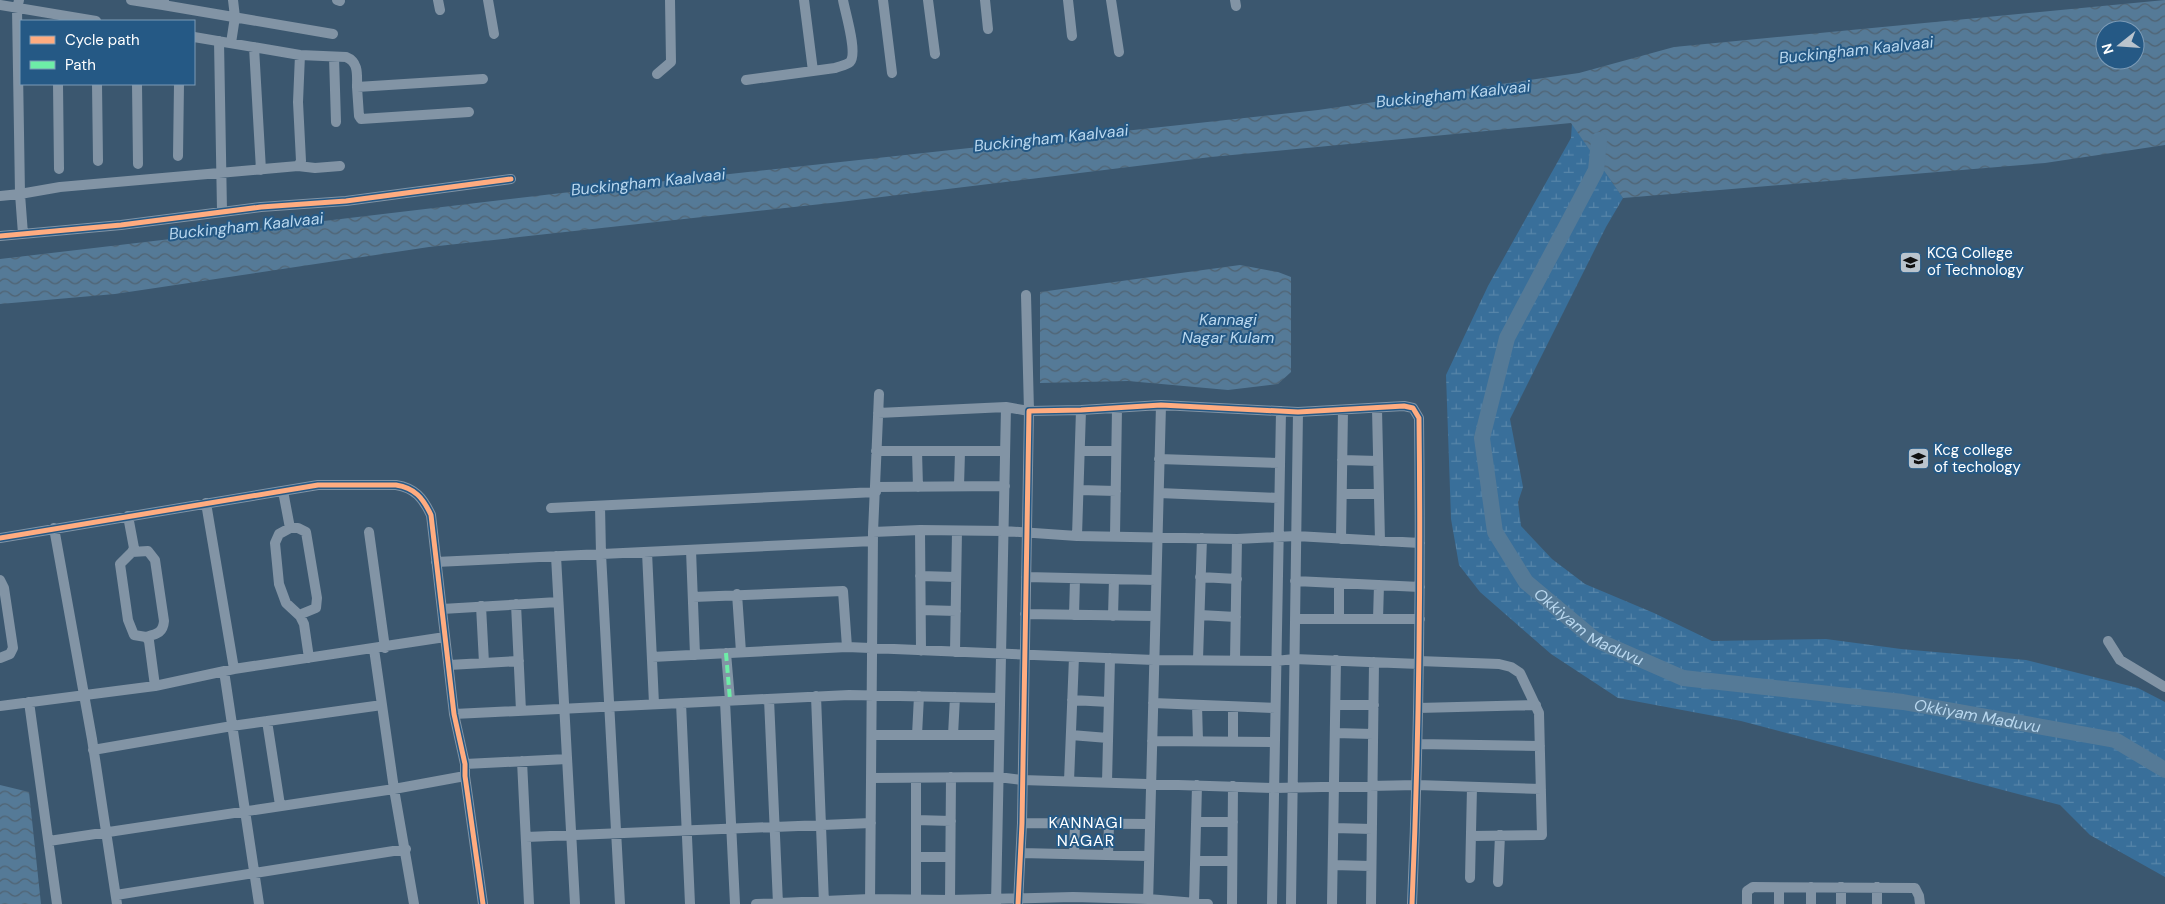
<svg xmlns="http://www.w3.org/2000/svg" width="2165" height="904" viewBox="0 0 2165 904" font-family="'DM Sans',sans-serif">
	<defs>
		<pattern id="wetland-marsh" width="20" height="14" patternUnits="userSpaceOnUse" patternTransform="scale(1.25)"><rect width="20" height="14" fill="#396f9a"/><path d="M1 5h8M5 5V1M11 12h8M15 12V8" fill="none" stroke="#5785a9"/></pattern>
		<pattern id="water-waves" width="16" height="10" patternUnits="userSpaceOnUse" patternTransform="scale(1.25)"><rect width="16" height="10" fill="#557a97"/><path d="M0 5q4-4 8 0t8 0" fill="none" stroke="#506372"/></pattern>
	</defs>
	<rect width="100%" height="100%" fill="#3b576f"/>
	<path fill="url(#wetland-marsh)" d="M1572,123L1623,198L1606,227L1510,419L1523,487L1518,502L1521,526L1552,559L1585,584L1654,613L1712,641L1826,639L1901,649L2026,660L2138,688L2165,702V877L2090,835L2060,805L1741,721L1618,698L1551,654L1480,592L1459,565L1451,519L1446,375L1488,286L1571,138Z"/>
	<path fill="url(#water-waves)" fill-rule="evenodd" d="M2165,0V145L2045,163L1623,198L1571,123L1211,157L840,202L429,247L115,294L0,304V259L647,183L1318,110L1579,73L1674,47ZM2105,30H2135V60H2105Z
		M1240,265L1278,272L1291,277V372L1278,384L1228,390L1128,381L1040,383V292Z
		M0,785L29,792L41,904H0Z"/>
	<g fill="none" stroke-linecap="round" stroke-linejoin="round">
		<path stroke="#557a97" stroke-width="16" id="s1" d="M1599,140L1596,170L1507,338L1482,438L1495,532L1526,582L1594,639L1683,678L1903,702L2115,740L2165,770"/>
		<path stroke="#8294a5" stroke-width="10" d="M131,0L163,5
			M164,0L163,5L333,34
			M337,0L340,1
			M438,0L440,10
			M488,0L494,34
			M804,0L813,71
			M883,0L892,73
			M928,0L935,54
			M985,0L988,29
			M1068,0L1072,36
			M1111,0L1119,52
			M1235,0L1236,6
			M0,5L96,21
			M194,37L300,55L346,57C359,62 357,75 357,87L483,79
			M219,41L222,211
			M231,43L235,17L233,0
			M254,47L261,170
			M334,57L336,122
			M657,74L671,62L670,0
			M746,80L835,68C840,66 847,65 850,62C858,53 845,12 843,0
			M58,84L59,169
			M97,84L98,161
			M137,84L138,164
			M357,87L359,116L361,119L469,112
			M178,156L179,84
			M298,166L315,168L340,166
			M0,196L20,194L17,9L19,0
			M23,234L20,194L60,187L298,166L301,161L298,102L300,55
			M0,236L121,225L261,207L346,201L511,179
			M1377,409L1380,541
			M878,413L1006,407L1029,411L1026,295
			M876,451H1005
			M917,451L918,487
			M1080,451H1116
			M1159,459L1280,463
			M1342,460L1378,461
			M959,486L960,452
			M876,487L1005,486
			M1079,490L1116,491
			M283,491L290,528L279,534L275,543L279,584L286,603L300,616L304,624L309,658
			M1159,493L1279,498
			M1342,494H1379
			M206,503L234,669
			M600,506L601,554L620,904
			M551,508L876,492
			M128,516L134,548L132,552L120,564L128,620L134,635L146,637L149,641L155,686
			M54,528L92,739L117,904
			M290,528H298L306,532L317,598L316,608L299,615
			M920,530L921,651
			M369,532L385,648
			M873,532L920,530L1004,531L1077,536L1237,539L1296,536L1420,543
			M1077,536L1081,410
			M1115,536L1117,408
			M0,538L318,485H396C415,488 423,498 431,515L454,714L465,764V776L483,904
			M1341,539L1343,410
			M691,550L695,655
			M132,552L148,551L155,560L164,621C163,633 157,634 146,637
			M647,552L654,704
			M556,556L575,904
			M436,562L873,541
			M920,576L956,577
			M1026,577L1156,580
			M1200,577L1237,579
			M0,580L4,588L13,648L10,654L0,658
			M1295,581L1420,587
			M737,594L741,652
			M693,597L843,591L847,647
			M516,604L521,711
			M481,606L484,663L519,661
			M442,609L558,602
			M921,610L956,611
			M1025,614L1155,616
			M1074,615L1075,579
			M1200,615L1236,617
			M1113,616L1114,579
			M1295,619H1420
			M1339,619V583
			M1378,619L1379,585
			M2108,641L2120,660L2165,687
			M374,649L394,789L414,904
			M955,652L957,531
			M726,653L730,700
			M652,657L847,647L1154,660L1276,661L1294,659L1419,664
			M1198,659L1202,538
			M1235,660L1237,539
			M1419,661L1499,664L1511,667L1520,673L1539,713L1542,835L1471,836
			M449,665L484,663
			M224,671L259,904
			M816,696L824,904
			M769,699L778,904
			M1072,700L1109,702
			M725,701L735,904
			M29,702L57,904
			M681,703L690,904
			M1153,703L1275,708
			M1197,705L1198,741
			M1336,705H1374
			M0,706L155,686L234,669L445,637
			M1418,708L1536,705
			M454,714L849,695L1000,698
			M267,721L280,805
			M1335,733L1373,734
			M873,735H999
			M917,735L919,696
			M953,735L955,697
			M1071,735L1108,738
			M1152,741L1275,742
			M1233,741V707
			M1418,744L1540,746
			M93,750L232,726L382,705
			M522,761L529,904
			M465,764L567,759
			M872,778L998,777L1022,780L1274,788L1417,785L1541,789
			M1069,781L1074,657
			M1107,782L1110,658
			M916,820L951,821
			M1196,822H1233
			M1022,823L1150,824
			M1334,828L1372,829
			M526,837L871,823
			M49,841L394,789L465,776
			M1021,853L1149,856
			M1074,854L1075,824
			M1108,855L1109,824
			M916,857H950
			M1195,861H1232
			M1333,865L1371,866
			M1470,878L1472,787
			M1498,882L1500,835
			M1877,887V904
			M116,895L406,849
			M916,900V778
			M950,900L951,777
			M1194,903L1197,785
			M756,904L870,899L950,900L1073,897L1148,899L1208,904
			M870,904L873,532L879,394
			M996,904L1006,407
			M1018,904L1022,823L1029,411L1081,410L1161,405L1298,412L1404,406L1413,408L1419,418C1421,580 1419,742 1412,904
			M1148,904L1161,405
			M1232,904L1233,786
			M1272,904L1281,411
			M1291,904L1298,412
			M1332,904L1336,660
			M1371,904L1374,662
			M1747,904V891L1753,887L1915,888L1919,896L1920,904
			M1779,904V888
			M1811,904V887
			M1841,904V887"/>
		<path stroke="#6deda7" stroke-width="4" stroke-dasharray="8 4" stroke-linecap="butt" d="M726,653L730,700"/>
		<defs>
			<path id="cycleway" d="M0,236L121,225L261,207L346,201L511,179
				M0,538L318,485H396C415,488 423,498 431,515L454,714L465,764V776L483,904
				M1018,904L1022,823L1029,411L1081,410L1161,405L1298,412L1404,406L1413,408L1419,418C1421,580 1419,742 1412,904"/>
		</defs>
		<use href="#cycleway" stroke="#255985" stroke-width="8"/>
		<use href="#cycleway" stroke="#ffac80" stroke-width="5"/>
	</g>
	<defs>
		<symbol id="school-square" viewBox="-11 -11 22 22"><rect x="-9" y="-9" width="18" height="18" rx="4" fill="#bac4cd" stroke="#255985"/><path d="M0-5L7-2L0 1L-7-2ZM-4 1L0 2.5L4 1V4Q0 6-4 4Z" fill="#111"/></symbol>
		<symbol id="university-square" viewBox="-11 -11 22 22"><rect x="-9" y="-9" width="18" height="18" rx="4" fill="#bac4cd" stroke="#255985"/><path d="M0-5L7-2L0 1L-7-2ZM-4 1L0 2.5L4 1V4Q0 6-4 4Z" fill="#111"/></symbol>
	</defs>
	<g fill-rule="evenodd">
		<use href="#school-square" x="1898" y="250" width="25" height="25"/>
		<use href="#university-square" x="1906" y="446" width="25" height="25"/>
	</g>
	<g text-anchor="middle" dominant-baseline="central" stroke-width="4" stroke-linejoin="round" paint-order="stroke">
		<g font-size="15" fill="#fff" stroke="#255985" text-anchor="start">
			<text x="1927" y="253">KCG College<tspan x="1927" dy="17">of Technology</tspan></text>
			<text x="1934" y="450">Kcg college<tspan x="1934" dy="17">of techology</tspan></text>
		</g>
		<g font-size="16" font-style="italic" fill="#bad8ef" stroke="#255985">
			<text transform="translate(1856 50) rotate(-6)">Buckingham Kaalvaai</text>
			<text transform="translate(1453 94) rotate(-6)">Buckingham Kaalvaai</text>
			<text transform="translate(1051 138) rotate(-6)">Buckingham Kaalvaai</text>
			<text transform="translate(648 182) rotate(-6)">Buckingham Kaalvaai</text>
			<text transform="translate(246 226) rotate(-6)">Buckingham Kaalvaai</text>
			<text x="1228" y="319">Kannagi<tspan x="1228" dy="18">Nagar Kulam</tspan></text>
			<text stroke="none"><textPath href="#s1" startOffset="555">Okkiyam Maduvu</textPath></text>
			<text stroke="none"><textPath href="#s1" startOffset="960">Okkiyam Maduvu</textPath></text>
		</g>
		<g font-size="16" letter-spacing="1" fill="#fff" stroke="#255985">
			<text x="1086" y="822">KANNAGI<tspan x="1086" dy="18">NAGAR</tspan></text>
		</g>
	</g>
	<rect x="20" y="20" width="175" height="65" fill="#255985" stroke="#7c9bb6"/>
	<rect x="30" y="36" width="25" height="8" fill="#ffac80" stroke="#7c9bb6"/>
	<text x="65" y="45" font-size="15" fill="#ffffff">Cycle path</text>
	<rect x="30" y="61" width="25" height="8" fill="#6deda7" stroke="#7c9bb6"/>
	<text x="65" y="70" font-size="15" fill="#ffffff">Path</text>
	<g transform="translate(2120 45) rotate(253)"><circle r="24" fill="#255985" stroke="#7c9bb6"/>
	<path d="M0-4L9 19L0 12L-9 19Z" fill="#bac4cd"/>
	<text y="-8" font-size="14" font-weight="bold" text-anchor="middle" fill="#ffffff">N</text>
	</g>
</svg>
